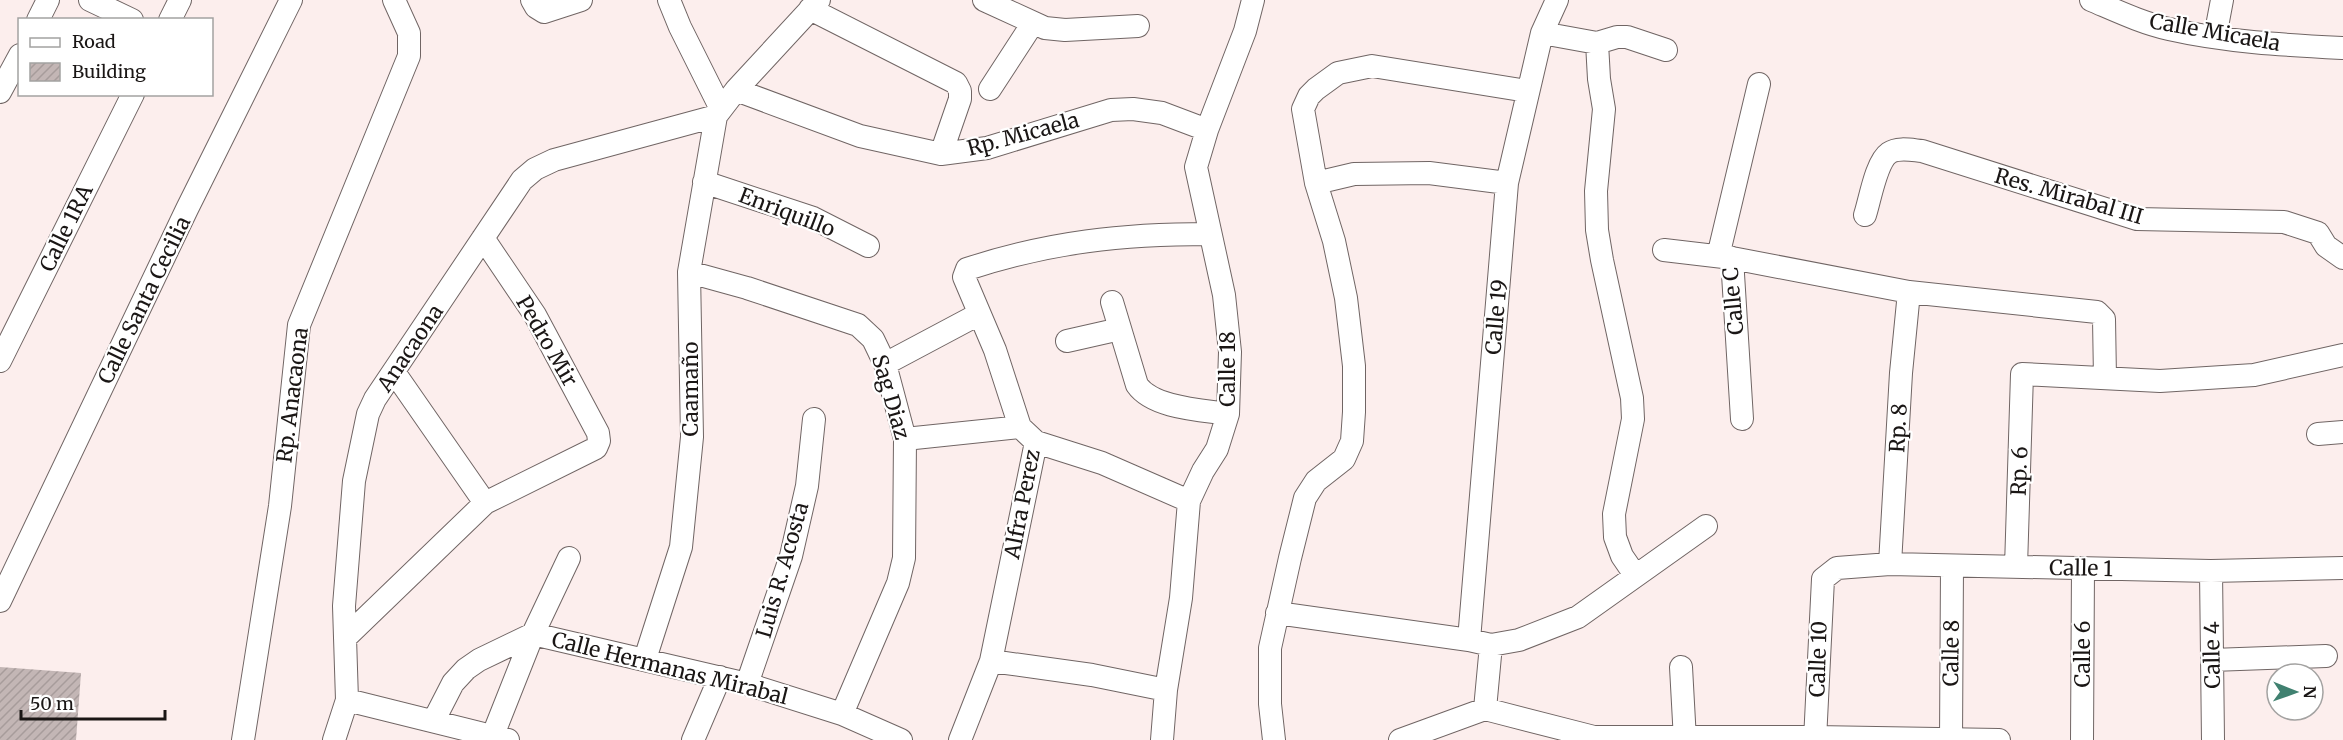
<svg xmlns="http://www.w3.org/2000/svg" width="2343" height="740" viewBox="0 0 2343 740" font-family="Merriweather,serif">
	<defs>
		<pattern id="building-hatch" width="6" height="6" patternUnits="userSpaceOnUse" patternTransform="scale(1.5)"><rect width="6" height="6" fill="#c3b6b5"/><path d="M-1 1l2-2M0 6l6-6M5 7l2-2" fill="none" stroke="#a79c9b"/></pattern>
	</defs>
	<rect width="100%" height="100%" fill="#fceeed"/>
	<path fill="url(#building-hatch)" d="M0,667L81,673L76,740H0Z"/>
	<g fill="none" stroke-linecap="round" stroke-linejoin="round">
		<defs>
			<path id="minor" d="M90,0L132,20
				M532,0L536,7L544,12L581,0
				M669,0L680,27L721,109
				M984,0L1045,28L1065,30L1138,26
				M2091,0C2117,11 2142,23 2169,29C2226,42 2285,45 2343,48
				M810,9L956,83L960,91V99L941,154
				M38,20L48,0
				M170,20L180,0
				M1542,33L1597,43L1617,37H1627L1666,50
				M2215,37L2222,0
				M1597,43L1599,79L1604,109L1596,191L1597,230L1602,260L1632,398L1633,419L1614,514L1615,537L1622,556L1635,575
				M990,89L1033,23
				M736,90L860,136L941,154L987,148L1111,110L1133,109L1162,113L1207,130
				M0,92L20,55
				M704,182L813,218L868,246
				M1316,183L1354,174L1429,173L1507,183
				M1865,215C1870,200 1876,162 1889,153C1898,147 1911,150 1922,151L2137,219L2284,222L2318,233L2326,246L2343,258
				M1664,250L1732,258L1909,292L2097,312L2104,319L2105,378
				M689,272L747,288L858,325L873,339L885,364L905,439L904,558L898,583L842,714
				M1112,302L1137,385C1153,408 1201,410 1228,414
				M1067,341L1120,329
				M0,361L133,94
				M885,364L979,314
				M394,372L485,503
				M1742,419L1732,258L1723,255L1720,248L1759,84
				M2318,434L2343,432
				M905,439L1020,427
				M1189,501L1102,463L1036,442L1020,427L995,350L964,277L967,269C1049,242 1123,234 1209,234
				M1890,564L1901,373L1909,292
				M2016,567L2022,374L2160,381L2254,375L2343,355
				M2211,571L2213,740
				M0,601L187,209L291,0
				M1277,613L1469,640L1491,645L1519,640L1578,617L1706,526
				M345,638L485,503L596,448L599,441L598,433L535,315L483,238
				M1469,640L1507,183L1542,33L1557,0
				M645,659L681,547L692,437L689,272L716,116L736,90L819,0
				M2212,660L2326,656
				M991,661L1092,675L1166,690
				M1681,667L1685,740
				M747,684L791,556L807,486L814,419
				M347,700L508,740
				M1485,709L1491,645
				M434,720L453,683L466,669L479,660L533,634L747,684L842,714L901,740
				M243,740L280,506L299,325L409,56V33L394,0
				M334,740L347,700L344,606L354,481L368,414L375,399L522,180L535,169L554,160L716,116
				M491,740L533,634L569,558
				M693,740L720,677
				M960,740L991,661L1036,442
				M1162,740L1166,690L1181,598L1189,501L1203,471L1217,449L1228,414L1230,352L1224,295L1196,167L1207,130L1245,31L1253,0
				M1274,740L1270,704V648L1290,558L1305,498L1316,481L1344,459L1352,441L1354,412V366L1346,298L1334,241L1316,183L1303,109L1309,96L1316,89L1338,73L1372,66L1527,91
				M1400,740L1485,709L1594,737H1815L1999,740
				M1815,740L1823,579L1837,568L1890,564L2211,571L2343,568
				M1951,740L1952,566
				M2082,740L2083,568"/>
		</defs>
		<use href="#minor" stroke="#706564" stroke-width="24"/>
		<use href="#minor" stroke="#fff" stroke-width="22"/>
	</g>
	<g text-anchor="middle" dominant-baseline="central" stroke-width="4.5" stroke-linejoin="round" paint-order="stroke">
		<g font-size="21" fill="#1a1615" stroke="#fff">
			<text transform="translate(2215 32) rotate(10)">Calle Micaela</text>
			<text transform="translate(1023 134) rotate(-15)">Rp. Micaela</text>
			<text transform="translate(2069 196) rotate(16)">Res. Mirabal III</text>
			<text transform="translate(787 212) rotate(21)">Enriquillo</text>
			<text transform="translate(66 228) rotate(-64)">Calle 1RA</text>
			<text transform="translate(144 300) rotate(-64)">Calle Santa Cecilia</text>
			<text transform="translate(1733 301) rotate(-95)">Calle C</text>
			<text transform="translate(1496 317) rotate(-85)">Calle 19</text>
			<text transform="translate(547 341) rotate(60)">Pedro Mir</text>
			<text transform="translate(410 348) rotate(-56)">Anacaona</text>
			<text transform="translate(1227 369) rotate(-90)">Calle 18</text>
			<text transform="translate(690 389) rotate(-90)">Caamaño</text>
			<text transform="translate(292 395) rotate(-83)">Rp. Anacaona</text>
			<text transform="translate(891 397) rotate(74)">Sag Diaz</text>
			<text transform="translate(1898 428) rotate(-87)">Rp. 8</text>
			<text transform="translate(2019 471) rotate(-88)">Rp. 6</text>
			<text transform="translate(1022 504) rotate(-79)">Alfra Perez</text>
			<text transform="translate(2081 568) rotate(1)">Calle 1</text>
			<text transform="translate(782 570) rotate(-74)">Luis R. Acosta</text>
			<text transform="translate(1951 653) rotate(-89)">Calle 8</text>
			<text transform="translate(2082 654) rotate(-90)">Calle 6</text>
			<text transform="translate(2212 655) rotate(-91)">Calle 4</text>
			<text transform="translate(1818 659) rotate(-88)">Calle 10</text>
			<text transform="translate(670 668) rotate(14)">Calle Hermanas Mirabal</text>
		</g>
	</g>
	<rect x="18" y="18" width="195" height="78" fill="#ffffff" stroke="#a3a2a1" stroke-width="1.5"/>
	<rect x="30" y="38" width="30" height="9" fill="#ffffff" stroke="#a3a2a1" stroke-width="1.5"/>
	<text x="72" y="48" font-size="18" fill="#1a1615">Road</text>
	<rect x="30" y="63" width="30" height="18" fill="url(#building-hatch)" stroke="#a3a2a1" stroke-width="1.5"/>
	<text x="72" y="78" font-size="18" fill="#1a1615">Building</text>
	<g transform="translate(2295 692) rotate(91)"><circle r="28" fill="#ffffff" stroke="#a3a2a1" stroke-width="1.5"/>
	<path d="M0-4.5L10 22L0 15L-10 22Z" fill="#408170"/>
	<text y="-9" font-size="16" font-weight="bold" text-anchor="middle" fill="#1a1615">N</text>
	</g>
	<path d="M21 710v9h144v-9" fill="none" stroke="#1a1615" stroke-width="3"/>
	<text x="30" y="710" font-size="18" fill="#1a1615" stroke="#ffffff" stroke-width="4.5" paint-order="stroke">50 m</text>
</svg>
